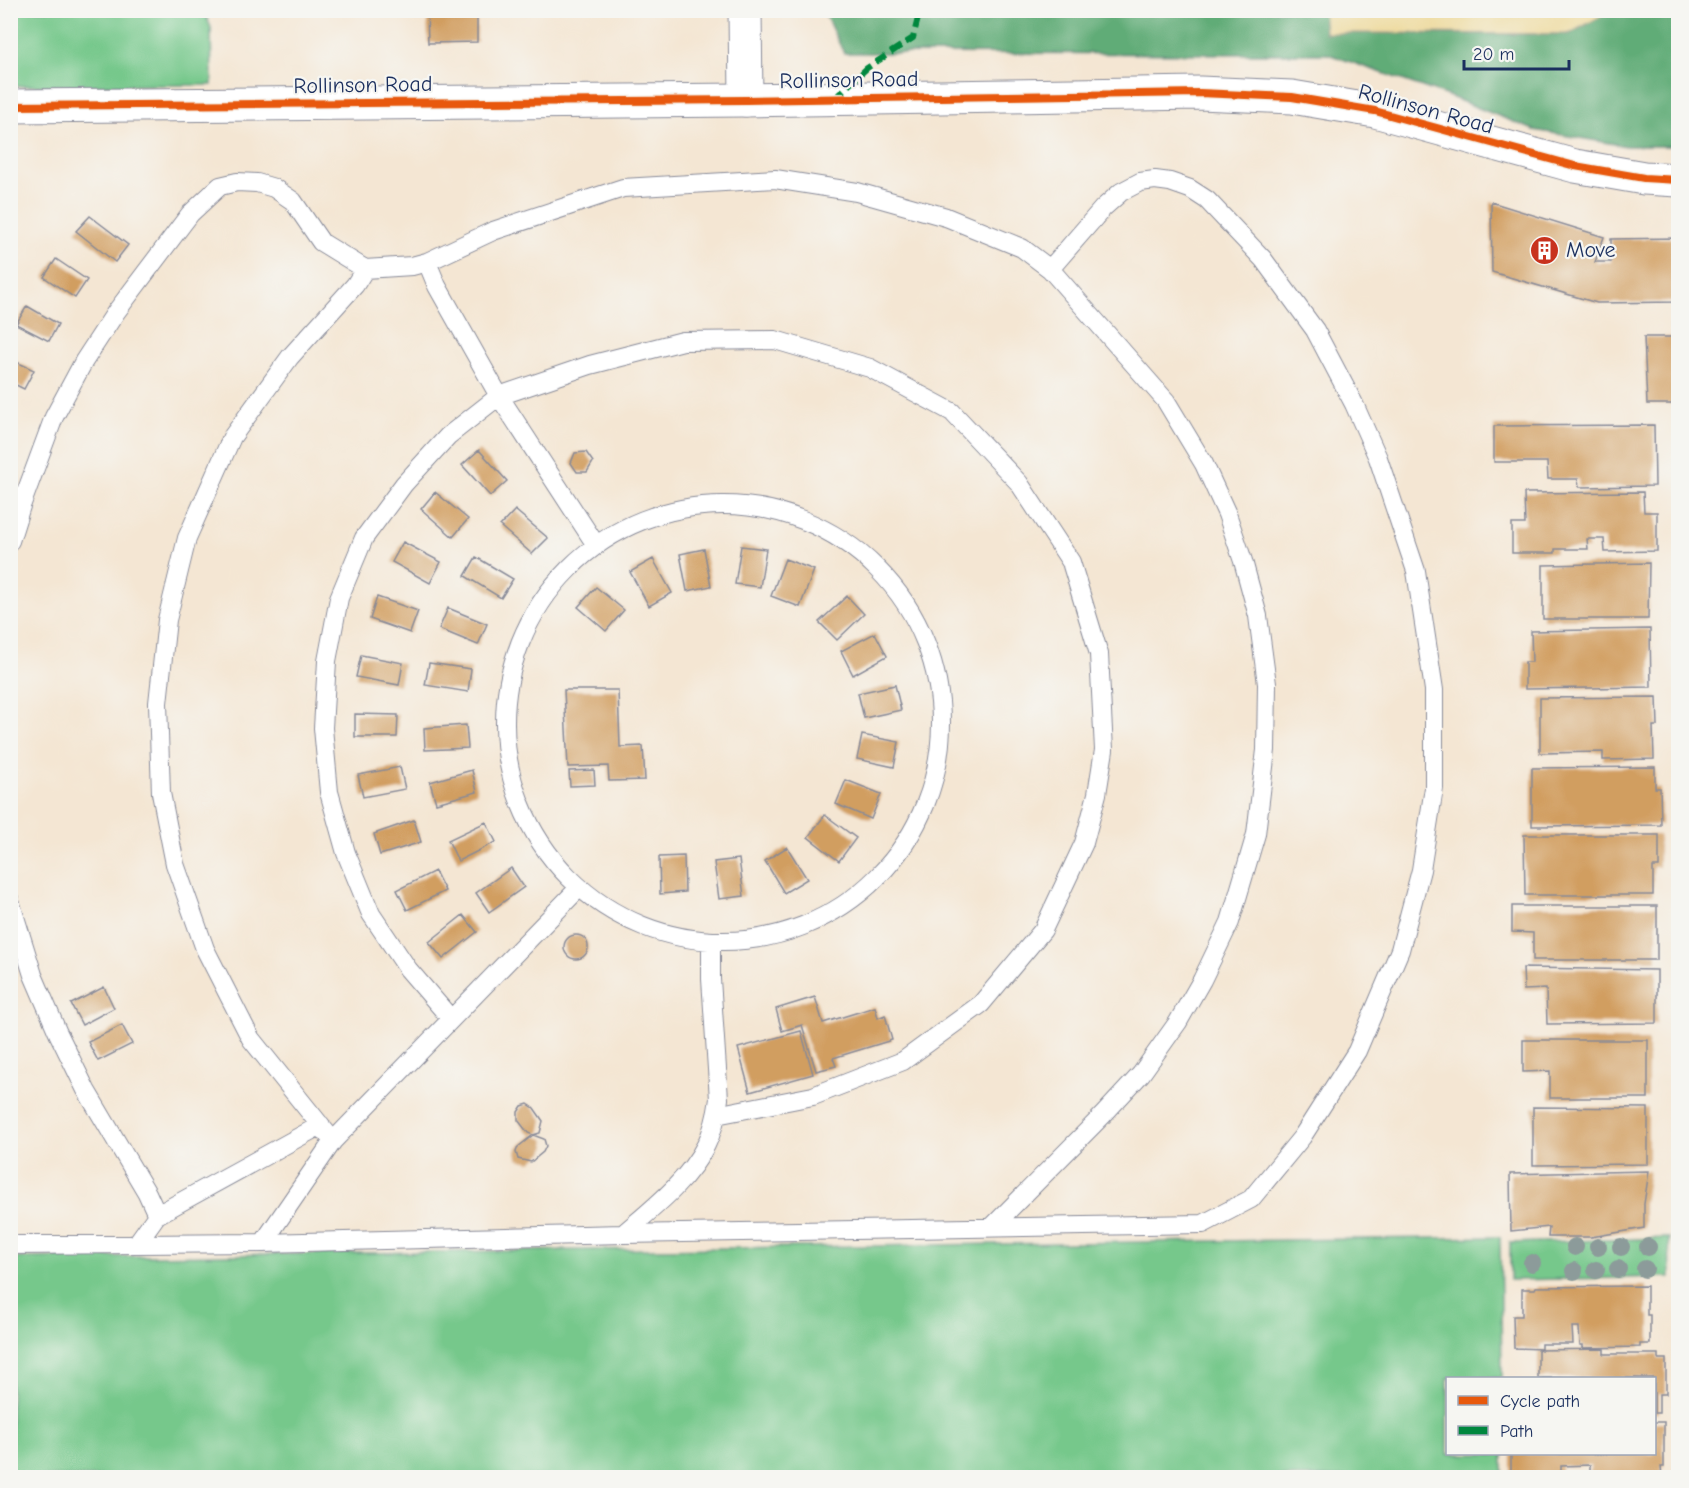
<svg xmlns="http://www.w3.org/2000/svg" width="1689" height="1488" viewBox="0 0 1689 1488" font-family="'Comic Neue',sans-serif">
	<rect width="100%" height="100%" fill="#f6f6f2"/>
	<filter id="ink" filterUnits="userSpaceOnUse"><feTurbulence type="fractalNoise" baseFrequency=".0167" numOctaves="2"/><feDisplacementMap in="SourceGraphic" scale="12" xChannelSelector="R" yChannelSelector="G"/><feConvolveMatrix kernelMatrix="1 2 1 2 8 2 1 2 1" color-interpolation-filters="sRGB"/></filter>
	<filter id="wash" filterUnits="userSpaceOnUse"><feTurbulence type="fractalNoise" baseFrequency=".008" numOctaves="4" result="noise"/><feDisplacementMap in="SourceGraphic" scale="24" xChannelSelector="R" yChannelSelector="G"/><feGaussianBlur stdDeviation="1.35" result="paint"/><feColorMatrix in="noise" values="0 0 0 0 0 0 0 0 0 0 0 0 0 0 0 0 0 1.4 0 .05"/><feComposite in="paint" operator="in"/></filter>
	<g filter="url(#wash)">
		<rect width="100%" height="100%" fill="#f4e6d3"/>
		<path fill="#76c88b" stroke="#487c74" stroke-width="1.5" d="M11,10L204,11L211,28L212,85L11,86Z
			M1500,1237L1502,1378H1448V1454H1503V1477H11V1258Z
			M1669,1238L1670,1277L1510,1280V1243Z"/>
		<path fill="#60ac77" stroke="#3e6e6a" stroke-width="1.5" d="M1323,10L1326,33L1569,34L1611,11H1678V146H1626L1534,130L1448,96L1328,54L844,53L823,11Z"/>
		<path fill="#eeda9e" stroke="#84847e" stroke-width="1.5" d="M1323,11V10L1611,11L1569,34L1325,33Z"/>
		<g id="blocks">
			<path fill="#d19e61" d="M427,10H477V42L428,43Z
				M1491,202L1604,237L1595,262H1611V239L1678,238V302L1597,303L1492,272Z
				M90,216L128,245L115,262L76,231Z
				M56,259L87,280L75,298L44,277Z
				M27,306L58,324L49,341L16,324Z
				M1644,337H1678V404H1647Z
				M10,359L34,370L24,389L10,382Z
				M1654,425L1655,486L1579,487L1578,479H1548L1547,462H1494V426Z
				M479,450L507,481L490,496L462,465Z
				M586,452L593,462L587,472H577L571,463L575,453Z
				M435,492L468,519L453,537L421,509Z
				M1643,492L1644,512H1657V551L1605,552L1604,539H1587L1588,549H1555V553H1512V524H1525L1524,493Z
				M515,510L548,538L532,554L500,526Z
				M403,542L441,562L430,583L392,562Z
				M741,546L766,549L760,587L735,584Z
				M704,549L711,586L687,591L680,554Z
				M476,557L513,579L501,598L465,576Z
				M653,559L672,593L649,606L630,572Z
				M785,559L814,570L800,607L771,596Z
				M1649,563L1648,619H1543V565Z
				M596,587L624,610L606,631L578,607Z
				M847,596L864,614L837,640L819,622Z
				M377,597L418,611L410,633L370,619Z
				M448,608L487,624L478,645L439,629Z
				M1650,629L1651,687L1525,689V662H1532L1531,631Z
				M875,633L887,656L853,675L841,651Z
				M361,655L403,663L399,685L356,677Z
				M429,663L471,669L468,692L425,685Z
				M895,685L901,710L864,718L858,693Z
				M564,690H618L620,747L643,746L645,780L609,781L608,766L568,767Z
				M1657,697L1658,726H1653L1654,759L1603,760V752L1540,753V698Z
				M355,714L398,715L397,737H355Z
				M466,725L468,748L425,750L424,728Z
				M862,735L899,742L894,767L857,759Z
				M400,767L405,789L363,797L358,775Z
				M1655,767V788H1660L1661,825L1532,826V768Z
				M472,770L477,792L436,803L430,782Z
				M594,770L595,785L570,786L569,771Z
				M846,780L881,794L871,819L836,804Z
				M825,815L856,838L839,861L808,837Z
				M414,820L421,842L380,855L374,834Z
				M486,822L496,842L458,861L448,840Z
				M1524,835H1659V867H1653V895H1525Z
				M787,847L807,879L784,893L765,861Z
				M684,856L685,892L660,894L659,857Z
				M739,859L744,896L719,899L714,862Z
				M511,868L524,887L489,912L476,893Z
				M435,871L445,891L407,910L397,890Z
				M1512,906H1657V960H1533V933L1512,932Z
				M463,915L477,932L443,959L429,942Z
				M564 947a12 12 0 1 1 24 0a12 12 0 1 1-24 0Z
				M1523,968L1657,970V1023L1547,1024L1546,989L1524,990Z
				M104,987L114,1008L82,1025L71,1004Z
				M815,997L823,1023L875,1007L878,1018L885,1015L892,1040L833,1058L836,1066L816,1071L802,1025L782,1031L776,1009Z
				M122,1025L132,1044L98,1061L88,1042Z
				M801,1031L813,1074L750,1092L738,1048Z
				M1523,1040H1648V1098H1550V1071L1523,1072Z
				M528,1104L534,1108L543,1121L540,1133L533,1135L528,1133L518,1120V1112L522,1106Z
				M1533,1107L1648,1108V1164L1533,1165Z
				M533,1135L544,1139L546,1146L543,1152L531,1162L518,1159L516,1152L518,1147Z
				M1649,1171L1644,1204V1228L1591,1237H1548L1549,1227L1511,1231L1510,1174Z
				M1647,1286V1315H1650V1344H1640V1347L1583,1348V1345H1580L1579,1327H1572L1573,1344H1541V1349L1514,1348L1513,1316H1522V1289H1535L1536,1287Z
				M1604,1349V1354H1658V1359H1666V1394H1659V1413H1654V1378H1538V1350Z
				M1654,1422H1664V1467H1661L1662,1478H1590V1465L1561,1466V1478H1511V1454H1654Z"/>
		</g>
	</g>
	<g filter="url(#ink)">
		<use href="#blocks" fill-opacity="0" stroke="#888a98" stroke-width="1.5"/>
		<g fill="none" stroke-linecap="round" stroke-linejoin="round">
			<defs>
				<path id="lane" d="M427,262L493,231L623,188L775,179L857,192L946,217L1022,248L1050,269L1166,401L1204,464L1227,514L1243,561L1258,616L1267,684L1266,750L1256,834L1230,922L1202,980L1178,1022L1141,1074L1103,1115L991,1228
					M505 723a218 218 0 1 1 436 0a218 218 0 1 1-436 0Z
					M10,541L21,506L54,417L84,361L116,312L190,214L220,186L237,182L257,183L274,188L293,201L321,242L365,269L412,266L427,262L437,286L499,396L596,545
					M10,901L33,975L58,1033L86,1090L147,1193L157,1215L137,1243
					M451,1019L408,969L371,914L346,853L329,792L323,728L327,661L339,598L364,538L404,484L448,436L499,396L590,365L683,341L775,340L870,368L952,412L1019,483L1071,562L1099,654L1104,750L1097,794L1084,843L1043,930L981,1004L903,1061L813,1096L716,1115
					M333,1141L251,1039L205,949L175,864L161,793L158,703L167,620L187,538L232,437L290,357L355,285L365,269
					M157,1215L321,1125
					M623,1234C653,1208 688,1181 706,1145C713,1131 717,1114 719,1099L711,979V943
					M263,1243L333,1141L574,893
					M10,1245L263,1243L623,1234L1203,1224L1251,1199L1302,1137L1357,1051L1400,950L1421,870L1434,788V690L1416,571L1378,458L1354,404L1315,330L1263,259L1207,200L1190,189L1170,182L1155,180L1140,182L1121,192L1103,208L1050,269"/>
				<path id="street" d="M745,10L746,100"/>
				<path id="secondary" d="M10,106L746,100L1200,93L1292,97L1375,111L1575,166L1644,178L1678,180"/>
			</defs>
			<use href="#lane" stroke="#888a98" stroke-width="20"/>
			<use href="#street" stroke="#888a98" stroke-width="35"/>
			<use href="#secondary" stroke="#888a98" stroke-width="35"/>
			<use href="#lane" stroke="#fff" stroke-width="18"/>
			<use href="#street" stroke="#fff" stroke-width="33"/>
			<use href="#secondary" stroke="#fff" stroke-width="33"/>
			<path stroke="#00873e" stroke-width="6" stroke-dasharray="12 6" stroke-linecap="butt" d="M835,98L867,68L913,38L920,10"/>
			<defs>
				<path id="cycleway" d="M10,106L746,100L1200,93L1292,97L1375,111L1575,166L1644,178L1678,180"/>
			</defs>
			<use href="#cycleway" stroke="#f6f6f2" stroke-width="11"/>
			<use href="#cycleway" stroke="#e8590c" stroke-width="8"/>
		</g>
		<g fill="#8c9b9a">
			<circle cx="1575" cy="1247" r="9"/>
			<circle cx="1598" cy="1247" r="9"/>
			<circle cx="1621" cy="1247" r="9"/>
			<circle cx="1648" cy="1247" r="9"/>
			<circle cx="1532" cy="1263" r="9"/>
			<circle cx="1618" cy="1269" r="9"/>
			<circle cx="1645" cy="1269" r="9"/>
			<circle cx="1596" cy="1270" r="9"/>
			<circle cx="1574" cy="1271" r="9"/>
		</g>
	</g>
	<defs>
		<symbol id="building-disc" viewBox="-11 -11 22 22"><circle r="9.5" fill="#c8321e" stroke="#f6f6f2"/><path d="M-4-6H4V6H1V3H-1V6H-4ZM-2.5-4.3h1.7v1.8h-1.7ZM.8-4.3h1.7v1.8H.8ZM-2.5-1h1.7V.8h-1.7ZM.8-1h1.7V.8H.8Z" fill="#fff"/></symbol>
	</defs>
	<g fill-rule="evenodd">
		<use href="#building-disc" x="1528" y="234" width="33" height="33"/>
	</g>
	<g text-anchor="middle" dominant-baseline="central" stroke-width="4.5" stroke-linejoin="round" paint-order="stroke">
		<g font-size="22" fill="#1b2f5e" stroke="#f6f6f2">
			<text transform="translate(849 80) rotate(-1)">Rollinson Road</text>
			<text transform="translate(363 85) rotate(-1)">Rollinson Road</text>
			<text transform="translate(1426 109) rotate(15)">Rollinson Road</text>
		</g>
		<g font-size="22" fill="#1b2f5e" stroke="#f6f6f2" text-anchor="start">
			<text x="1566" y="250">Move</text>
		</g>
	</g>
	<rect width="1689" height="1488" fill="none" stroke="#f6f6f2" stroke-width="36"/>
	<rect x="1446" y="1377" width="210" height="78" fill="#f6f6f2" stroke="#9ea6b7" stroke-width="1.5"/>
	<rect x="1458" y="1396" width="30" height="9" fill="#e8590c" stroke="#9ea6b7" stroke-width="1.5"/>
	<text x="1500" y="1407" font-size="18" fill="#1b2f5e">Cycle path</text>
	<rect x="1458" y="1426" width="30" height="9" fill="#00873e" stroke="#9ea6b7" stroke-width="1.5"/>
	<text x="1500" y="1437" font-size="18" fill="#1b2f5e">Path</text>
	<path d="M1464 60v9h105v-9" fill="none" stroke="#1b2f5e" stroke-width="3"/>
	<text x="1473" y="60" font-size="18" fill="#1b2f5e" stroke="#f6f6f2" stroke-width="4.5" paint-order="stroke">20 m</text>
</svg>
